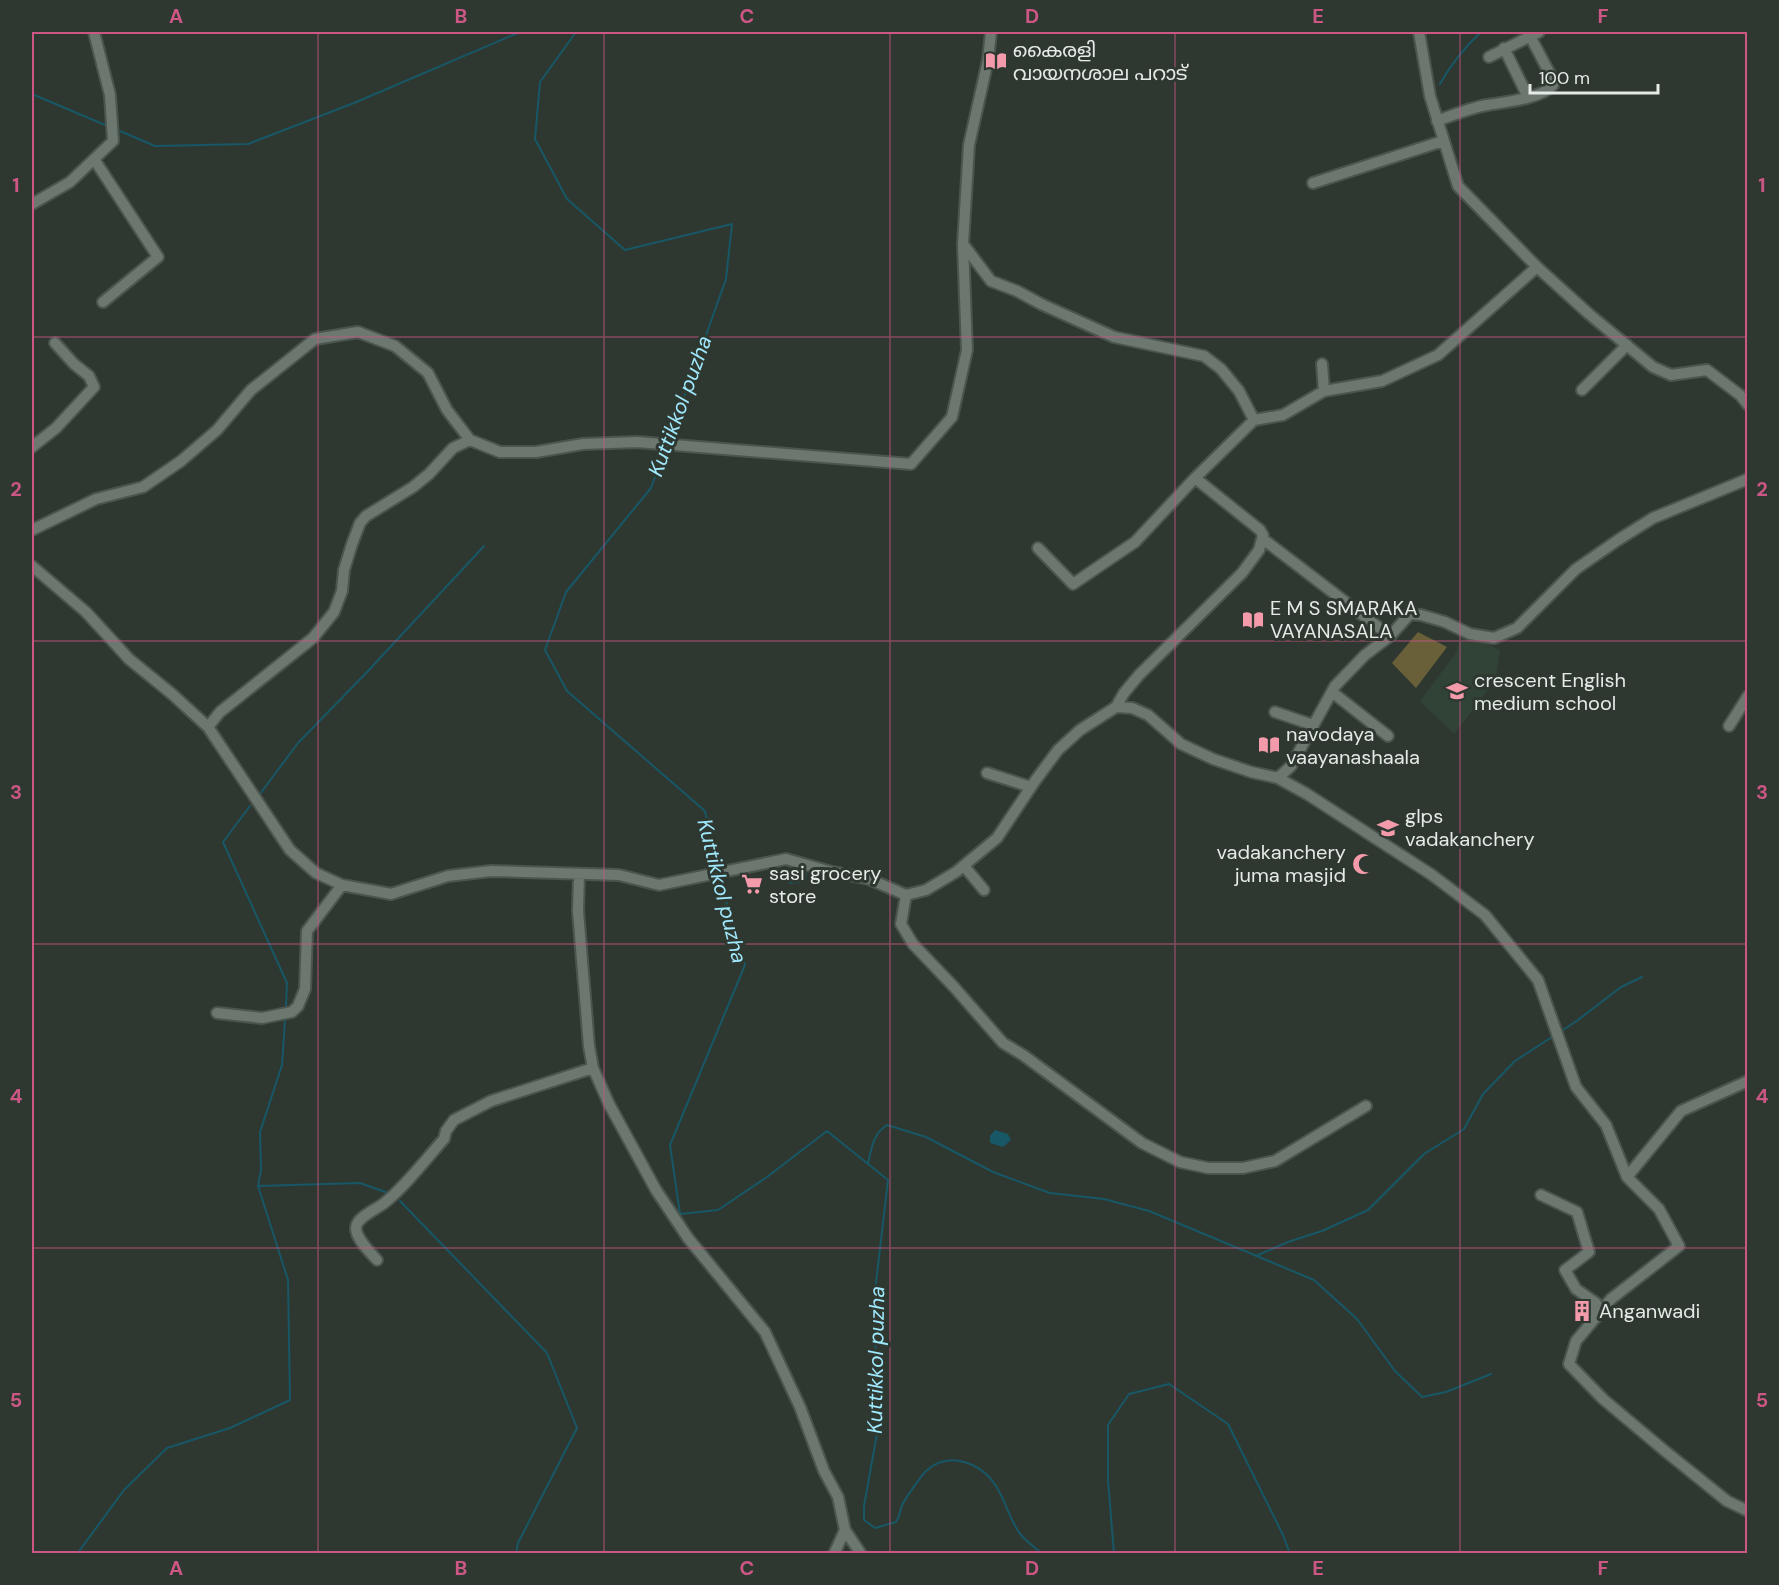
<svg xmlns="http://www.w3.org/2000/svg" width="1779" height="1585" viewBox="0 0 1779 1585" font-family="'DM Sans','Noto Sans Malayalam',sans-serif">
	<rect width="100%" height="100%" fill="#2e3831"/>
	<path fill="#314237" d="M1461,636L1476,639L1500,650L1495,681L1454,734L1420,701L1456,653Z"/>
	<path fill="#696039" d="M1418,632L1447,647L1416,688L1392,663Z"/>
	<path fill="#185766" d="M799,869L807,873L806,882L789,884L787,877L789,871Z
		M995,1130L1008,1134L1011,1140L1003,1147L990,1143V1136Z"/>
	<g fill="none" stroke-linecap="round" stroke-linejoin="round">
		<path stroke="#185766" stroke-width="2" d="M576,32L540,82L535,139L567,199L625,250L732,224L726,279L668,442
			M1440,84C1451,64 1464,48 1481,32
			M32,94L105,125
			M120,131L155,146L248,144L354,103L520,32
			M666,447L651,488L566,592L545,650L567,691L705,811L718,869
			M260,794L298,743L368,671L484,546
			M250,806L223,842L287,983L286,1006
			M720,875L728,909L745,965L670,1145L680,1214L718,1210L767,1177L827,1131L888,1180L874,1300L878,1428L864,1506V1520L875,1528L896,1522C900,1516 900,1511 902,1505C905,1499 921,1476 926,1471C949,1450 981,1463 996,1486C1006,1501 1010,1522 1021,1535C1027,1542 1036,1548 1042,1554
			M285,1020L282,1065L260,1132L261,1170L258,1186L360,1183L388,1193
			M1560,1032L1578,1020L1621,987L1642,977
			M868,1163C872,1147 873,1134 887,1125L926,1137L993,1172L1050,1193L1104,1199L1149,1211L1314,1280L1357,1319L1395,1371L1422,1397L1446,1392L1491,1374
			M400,1201L547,1353L577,1428L518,1543L516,1554
			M1256,1256L1288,1242L1322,1231L1368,1210L1424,1154L1464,1129L1483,1094L1515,1061L1555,1035
			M77,1554L124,1490L167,1448L230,1428L290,1400L288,1280L258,1186
			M1114,1554L1108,1480V1425L1129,1394L1169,1384L1228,1424L1283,1535L1290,1554"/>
		<defs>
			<path id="minor" d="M991,32L988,60L969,145L963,244L991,281L1017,291L1041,304L1114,337L1204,356L1221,369L1239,391L1254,420L1195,478L1260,530L1263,535L1259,550L1242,573L1139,675L1124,693L1116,707
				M1419,32L1430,96L1458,186L1537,267L1589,314L1653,367L1671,375L1707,370L1740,395L1748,405
				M1504,48L1528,97
				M1489,57L1539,32
				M1437,121C1453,115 1470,108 1487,105C1505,102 1541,99 1553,85L1550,74L1530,36
				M94,159L158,257L103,302
				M1313,183L1443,141
				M32,204L70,182L113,141L110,95L94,32
				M1322,364L1324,391
				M1582,390L1627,345
				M1254,420L1283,415L1324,391L1382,381L1438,355L1537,267
				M32,447L56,428L94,387L89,376L74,364L55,343
				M32,530L96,499L143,487L181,461L217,430L251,390L315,339L358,332L395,346L428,373L447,410L470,440L500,452H536L583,444L637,442L911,464L952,417L967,350L963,244
				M1263,539L1390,636
				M1038,548L1073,584L1135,542L1195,478
				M32,566L86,612L129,659L172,694L208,727L290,850L316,873L342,885L391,894L448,876L491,871L619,875L659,885L786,859L828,871L869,879L906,895L926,890L956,872L997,838L1035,781L1058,750L1080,730L1116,707L1132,708L1148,715L1181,744L1213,759L1251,772L1278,778L1291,766L1335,686L1365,655L1390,636L1410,614L1421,615L1445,622L1470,634L1494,638L1517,628L1576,569L1618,540L1653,518L1748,479
				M1332,692L1388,736
				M1275,712L1313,725
				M1729,726L1748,696
				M208,727L220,712L313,638L334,612L342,591L344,570L352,544L360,523L366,516L413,487L429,474L453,448L470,440
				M987,773L1031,787
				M1278,778L1307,794L1432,875L1485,915L1538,980L1576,1087L1606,1125L1627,1177L1659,1209L1679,1246L1611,1299L1576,1341L1569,1364L1603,1399L1665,1451L1727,1501L1748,1511
				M964,866L984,890
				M579,874L578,911L589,1046L593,1068L609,1104L656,1190L688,1238L765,1332L800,1407L824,1471L838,1497L845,1530L834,1554
				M906,895L901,924L913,944L954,987L1003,1043L1023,1055L1142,1143L1180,1162L1208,1168H1243L1275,1161L1366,1106
				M217,1013L262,1018L292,1012L298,1006L305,989L307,931L342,885
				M1627,1177L1681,1111L1748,1081
				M1541,1195L1577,1212L1589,1252L1565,1270L1576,1289L1596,1303V1317
				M377,1260C370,1252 357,1240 356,1229C355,1218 375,1210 383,1204C405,1187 425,1160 444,1139L446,1131L454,1120L491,1101L593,1068
				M845,1530L861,1554"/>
		</defs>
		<use href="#minor" stroke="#4c544e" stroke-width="14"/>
		<use href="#minor" stroke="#6b776f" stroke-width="10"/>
	</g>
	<path fill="none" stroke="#cc5785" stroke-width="1.5" stroke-opacity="0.55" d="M318,32V1554M604,32V1554M890,32V1554M1175,32V1554M1460,32V1554M32,337H1748M32,641H1748M32,944H1748M32,1248H1748"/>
	<defs>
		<symbol id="library-bare" viewBox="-9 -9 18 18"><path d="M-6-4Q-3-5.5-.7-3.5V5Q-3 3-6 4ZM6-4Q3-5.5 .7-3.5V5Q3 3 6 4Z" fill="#f39aab" stroke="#2e3831" stroke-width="2.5" paint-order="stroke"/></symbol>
		<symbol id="school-bare" viewBox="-9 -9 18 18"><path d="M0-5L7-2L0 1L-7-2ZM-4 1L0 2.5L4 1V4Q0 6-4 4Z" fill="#f39aab" stroke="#2e3831" stroke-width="2.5" paint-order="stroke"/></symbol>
		<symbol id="mosque-bare" viewBox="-9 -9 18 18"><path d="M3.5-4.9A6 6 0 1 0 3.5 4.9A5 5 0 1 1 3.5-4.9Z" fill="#f39aab" stroke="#2e3831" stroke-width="2.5" paint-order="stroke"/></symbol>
		<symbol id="supermarket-bare" viewBox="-9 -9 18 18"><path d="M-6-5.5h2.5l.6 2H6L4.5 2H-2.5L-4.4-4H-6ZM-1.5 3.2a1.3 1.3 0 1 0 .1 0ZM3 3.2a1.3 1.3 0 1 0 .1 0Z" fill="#f39aab" stroke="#2e3831" stroke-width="2.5" paint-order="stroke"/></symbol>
		<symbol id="building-bare" viewBox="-9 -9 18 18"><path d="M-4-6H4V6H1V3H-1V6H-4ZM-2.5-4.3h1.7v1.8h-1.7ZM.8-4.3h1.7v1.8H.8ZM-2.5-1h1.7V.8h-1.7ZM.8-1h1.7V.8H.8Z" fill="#f39aab" stroke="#2e3831" stroke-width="2.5" paint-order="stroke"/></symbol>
	</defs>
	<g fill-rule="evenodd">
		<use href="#library-bare" x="981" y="46" width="30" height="30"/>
		<use href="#library-bare" x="1238" y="605" width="30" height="30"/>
		<use href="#school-bare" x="1442" y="676" width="30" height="30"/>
		<use href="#library-bare" x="1254" y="730" width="30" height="30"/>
		<use href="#school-bare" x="1373" y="813" width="30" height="30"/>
		<use href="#mosque-bare" x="1348" y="849" width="30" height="30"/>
		<use href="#supermarket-bare" x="737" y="869" width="30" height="30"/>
		<use href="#building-bare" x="1567" y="1296" width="30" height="30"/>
	</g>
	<g text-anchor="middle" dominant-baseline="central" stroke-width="6" stroke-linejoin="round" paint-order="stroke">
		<g font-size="20" fill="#e4eae6" stroke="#2e3831" text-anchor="start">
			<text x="1013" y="50">കൈരളി<tspan x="1013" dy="23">വായനശാല പറാട്</tspan></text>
			<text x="1270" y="608">E M S SMARAKA<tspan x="1270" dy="23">VAYANASALA</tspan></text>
			<text x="1474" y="680">crescent English<tspan x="1474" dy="23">medium school</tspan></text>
			<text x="1286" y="734">navodaya<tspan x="1286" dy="23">vaayanashaala</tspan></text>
			<text x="1405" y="816">glps<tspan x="1405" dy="23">vadakanchery</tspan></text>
			<text x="1346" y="852" text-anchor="end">vadakanchery<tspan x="1346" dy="23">juma masjid</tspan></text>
			<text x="769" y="873">sasi grocery<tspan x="769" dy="23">store</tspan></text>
			<text x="1599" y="1311">Anganwadi</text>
		</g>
		<g font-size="21" font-style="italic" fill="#a0e8fc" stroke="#2e3831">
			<text transform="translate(680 406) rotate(-70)">Kuttikkol puzha</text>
			<text transform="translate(722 891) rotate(76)">Kuttikkol puzha</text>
			<text transform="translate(876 1360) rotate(-89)">Kuttikkol puzha</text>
		</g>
	</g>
	<rect width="1779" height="1585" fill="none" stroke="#2e3831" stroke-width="66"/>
	<path d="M1530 84v9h128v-9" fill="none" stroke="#e4eae6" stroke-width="3"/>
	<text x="1539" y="84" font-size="18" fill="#e4eae6" stroke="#2e3831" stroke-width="4.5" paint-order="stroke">100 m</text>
	<rect x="33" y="33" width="1713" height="1519" fill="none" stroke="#cc5785" stroke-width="2"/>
	<g font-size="20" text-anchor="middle" font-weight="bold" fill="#cc5785">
		<text x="176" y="23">A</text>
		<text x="461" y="23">B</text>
		<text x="747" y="23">C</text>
		<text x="1032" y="23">D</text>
		<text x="1318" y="23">E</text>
		<text x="1603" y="23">F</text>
		<text x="16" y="192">1</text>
		<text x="1762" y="192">1</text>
		<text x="16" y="496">2</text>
		<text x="1762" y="496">2</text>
		<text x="16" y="799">3</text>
		<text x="1762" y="799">3</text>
		<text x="16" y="1103">4</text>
		<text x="1762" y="1103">4</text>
		<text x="16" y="1407">5</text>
		<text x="1762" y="1407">5</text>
		<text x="176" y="1575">A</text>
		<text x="461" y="1575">B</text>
		<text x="747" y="1575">C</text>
		<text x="1032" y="1575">D</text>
		<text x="1318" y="1575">E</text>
		<text x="1603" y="1575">F</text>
	</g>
</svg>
